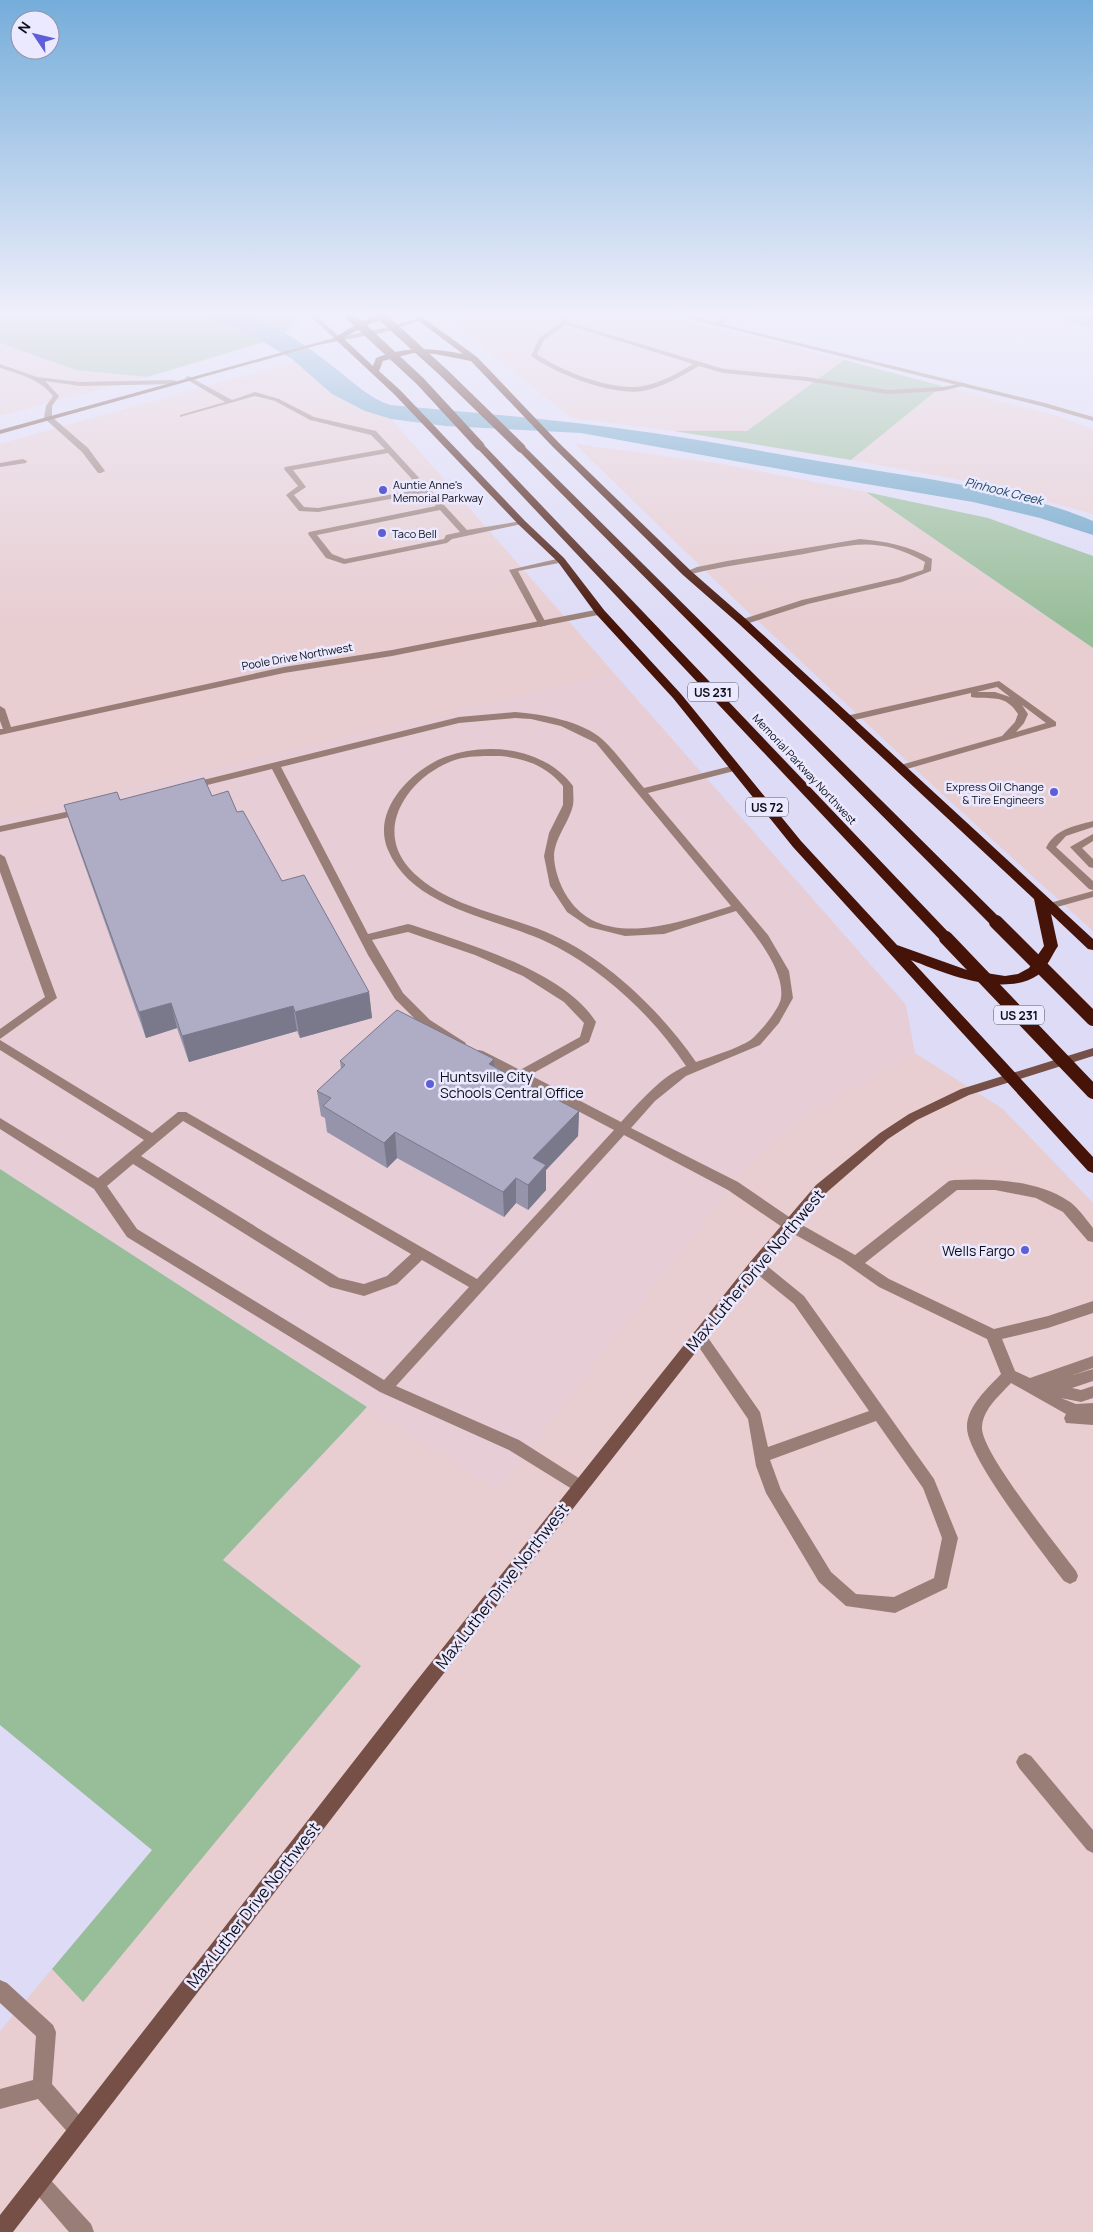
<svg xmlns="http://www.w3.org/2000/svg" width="1093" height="2232" viewBox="0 0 1093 2232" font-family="Manrope,sans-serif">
	<rect width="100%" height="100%" fill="#dedbf6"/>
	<path fill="#e8cdd1" d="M467,315H661L844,360L747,431H674L571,418L456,325Z
		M697,315H762L742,326Z
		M0,343L76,370L147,377L0,416Z
		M295,361L332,394L365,411L391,419L614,673L0,820V444Z
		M942,386L1058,416L1093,429V514L988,485L851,460Z
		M575,444L723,464L866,492L1093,648V931L942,794L725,590Z
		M915,1053L1003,1109L1093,1203V2232H0V2031L52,1969L83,2001L361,1666L223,1560L367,1407L497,1490L748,1164L806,1114Z"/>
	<path fill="#e6cdd6" d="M614,673L906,1005L915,1053L806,1114L748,1164L497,1491L0,1169V820Z"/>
	<path fill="#98bd99" d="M0,315H199L248,333L264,342L147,377L76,370L0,343Z
		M243,315H292L299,323L284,333Z
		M1049,315H1093V330Z
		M844,360L942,386L851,460L674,431H747Z
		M866,492L988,518L1093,556V648Z
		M0,1169L367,1407L223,1560L361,1666L83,2002L52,1969L152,1850L0,1725Z"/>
	<path fill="#69a3c6" d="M199,315C213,315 230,312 244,315C271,321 315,351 336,369C353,382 369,398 390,405C477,413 565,420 653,433C716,442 779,455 843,465C923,479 1018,489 1093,521V535L1040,518L973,502L813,475L581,433L446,426L391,419L365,411L332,394L292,359L248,333Z"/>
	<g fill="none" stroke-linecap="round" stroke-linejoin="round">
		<path fill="#997e77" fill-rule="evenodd" d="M563,315H569L567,322L724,369L807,377L887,390L942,387L964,383L967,385L942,391L887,394L807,381L723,373L699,366C682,376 663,387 643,391C613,396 556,374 531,356L539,338L561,322ZM565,325L578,328L693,364C678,373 661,383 643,386C615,392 560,371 537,354L544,340Z
			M728,315H735L719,325H715V323Z
			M0,364L37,377L80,382L174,380L177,382L174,384L80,386L45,381L59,396L52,406V417L88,448L105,471L101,473H98L82,452L44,418L46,406L53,396C40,379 19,374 0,368Z
			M188,376L232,400L255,392L279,399L314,417L376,431L467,530L522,521L526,523L452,539L447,543L344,564L326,558L308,534L309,532L436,506L424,493L318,512L299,511L286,495L298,486L284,469L285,467L385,449L371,435L310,420L275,401L255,396L180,417V415L225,402L186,379L185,378ZM388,453L421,489L318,508L304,507L294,495L306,487L293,470ZM440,510L460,532L446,535L444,539L345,559L332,554L317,535Z
			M23,459L27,461L26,463L0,467V463Z
			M860,539C885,541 910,546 932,559L931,571L902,582L808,604L743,625L739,622L740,620L802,600L897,578L923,570L925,562C873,532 844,548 792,556C756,562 722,566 687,575L683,573L697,567L727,561Z
			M561,558H564V562L518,571L547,625L540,627L509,570Z
			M999,681L1056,722V726L900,771L895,768L897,766L1002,736L1015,722L1018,714C1005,693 990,700 971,697V693L846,722L841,719L846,716ZM997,687L1010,697L995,692H977ZM1022,705L1046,723L1016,732L1024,723L1028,714Z
			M515,712C541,714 583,721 603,740C618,754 631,773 644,788L735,765L740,768L738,770L648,793L768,935L789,971L793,998L779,1023L760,1045L686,1076L655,1101L631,1128L738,1182L795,1221L855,1255L949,1181L954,1180C991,1178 1038,1180 1070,1202C1079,1209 1086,1219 1093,1228V1242L1088,1241L1063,1212L1036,1198L995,1190H957L865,1263L889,1279L994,1329L1048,1316L1093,1301V1313L1048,1328L1002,1339L1015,1371L1030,1378L1093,1356V1368L1073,1375L1093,1369V1381L1072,1388L1081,1390L1093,1386V1398L1081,1402L1061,1398L1076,1404L1093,1403V1425L1066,1423L1064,1418L1066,1414L1011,1383C1000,1395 983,1409 982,1427C980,1451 1058,1547 1076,1571L1078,1576L1076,1581L1070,1584L1064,1581C1044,1555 966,1456 967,1427C967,1406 988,1388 1001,1374L987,1339L879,1287L842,1261L785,1229L728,1190L624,1135L396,1386L519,1440L585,1482L588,1487L585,1492L580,1494L509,1450L380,1392L127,1237L94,1189L0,1129V1118L98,1178L144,1140L0,1050V1040L152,1133L178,1112H186L477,1279L614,1130L475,1057L473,1054L479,1050L483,1051L520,1070L580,1037L584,1023L564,1002L523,976L475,955L408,932L372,940L403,993L430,1020L466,1043L464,1046H456L422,1026L395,999L368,955L272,769L191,789L186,786L187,784L459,717ZM515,718L531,719L561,726L596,743L731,906C682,921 604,952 568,898C560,886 554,869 554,855C556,835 569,823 573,805C574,799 573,792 573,786C545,748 488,741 445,757C411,770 371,811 388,850C414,912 504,918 557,947C608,974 655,1019 686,1066C660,1077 640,1102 621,1122L530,1075L589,1042L596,1022C563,970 467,944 412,925L408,924L368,934L281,767L459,723ZM501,756C527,759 546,766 563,786V805L549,833L544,856L550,886L567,912L589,927L625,936L664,934L736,911C753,932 785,969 781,998C780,1008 761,1031 753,1038C743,1047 710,1057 696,1062C661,1011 604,956 546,932C501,913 443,906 409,868C373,827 410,777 452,761C468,755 485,756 501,756ZM183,1121L411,1254L387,1276L364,1284L339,1278L141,1156ZM133,1164L330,1287L364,1296L397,1284L422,1260L469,1287L384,1380L137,1229L107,1186Z
			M84,808L89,811L88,813L0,832V826Z
			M1093,821V827L1066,836L1056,847L1093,881V890L1089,889L1046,848C1055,829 1074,826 1093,821Z
			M1093,834V841L1082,848L1093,859V868L1089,867L1070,847Z
			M0,854L5,857L57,998L0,1039V1029L45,997L0,872Z
			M1093,891V897L1050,909L1045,906L1046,904Z
			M756,1260L761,1261L804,1296L934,1479L958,1538L947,1588L895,1613L846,1606L819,1582L766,1493L756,1466L748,1419L694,1340L692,1336L694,1332L699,1330L704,1332L760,1412L768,1447L869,1411L794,1304L751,1269L749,1265L751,1261ZM876,1421L923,1488L942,1538L934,1578L894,1597L856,1594L831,1572L781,1490L770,1460Z
			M0,1980L7,1983L53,2025L56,2032L52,2084L86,2123L89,2130L86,2137L79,2140L72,2137L38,2099L0,2109V2089L33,2080L36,2036L0,2003Z
			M39,2172L46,2175L91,2224L94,2232H69L32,2189L29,2182L32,2175Z"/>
		<path fill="#997e77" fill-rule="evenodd" d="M675,315H685L1045,403L1093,417V421L1041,406Z
			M600,609L603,610V614L392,656L284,673L0,735V729H3L0,721V706L5,709L11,727L284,667L392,650Z
			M1025,1753L1031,1756L1093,1830V1853L1087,1850L1019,1768L1016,1762L1019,1756Z"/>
		<path fill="#765046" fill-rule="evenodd" d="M309,315H315L340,337L384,328L422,317L425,319L385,332L318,345L0,434V430L334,338Z
			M1093,1048V1056L969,1095L917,1120L888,1139L826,1193L761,1269L426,1696L13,2232H0V2215L414,1684L751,1261L816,1185L880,1133L909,1114L961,1089Z"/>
		<path fill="#451307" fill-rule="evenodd" d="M385,315H396L369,324L343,338L373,366L376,358C406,346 432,348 463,354L419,321L418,319L422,317L477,357L559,443L691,571L747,620L1093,939V950L1088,949L1051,914L1058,946C1052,955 1047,968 1038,975C1004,998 946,974 911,960L1093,1157V1173L1088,1171L793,847L673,698L596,614L558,562L519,525L394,394L334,338L363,320ZM413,353L435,354L471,361L553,447L683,575L739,624L1034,899L1044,946L1029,968L1018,974L1005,976L967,970L897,945L801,841L681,694L604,610L564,558L525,521L400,390L379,371L383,361Z
			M477,444H483L951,935L953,938L951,941H941L477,448Z
			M518,446H524L1001,919L1003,922L1001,925H991L518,450Z"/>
		<path stroke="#451307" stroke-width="9" d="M349,315L420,381L480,446
			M380,315L443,372L521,448"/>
		<path stroke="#451307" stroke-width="14" d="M996,922L1093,1019
			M946,938L1093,1092"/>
	</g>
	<path fill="#9694aa" d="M212,796L237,812L282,881L369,992L372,1018L300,1038L297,1031L189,1062L177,1028L146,1038L72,830L64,805L120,800Z
		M494,1059V1066L579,1111L578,1136L546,1170V1190L528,1210L516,1203L504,1217L397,1158L387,1168L327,1132L325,1118L321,1116L317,1091L341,1069L340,1061Z"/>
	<path fill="#7a788b" d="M369,992L372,1018L300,1038L295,1012Z
		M171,1003L177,1028L146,1038L139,1012Z
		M293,1006L297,1031L189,1062L182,1036Z
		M494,1059L495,1084L489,1064Z
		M579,1111L578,1136L546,1170V1190L528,1210V1185L533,1158Z
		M395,1132L397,1158L387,1168L384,1143Z
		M516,1178V1203L504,1217L503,1192Z"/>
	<path fill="#afacc6" stroke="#7a788b" d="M204,778L212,796L228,791L237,812L243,811L282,881L304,875L369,992L295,1012L293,1006L182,1036L171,1003L139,1012L64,805L117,792L120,800Z
		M397,1010L494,1059L489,1064L579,1111L533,1158L546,1165L528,1185L516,1178L503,1192L395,1132L384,1143L323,1106L331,1098L317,1091L345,1065L340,1061Z"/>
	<linearGradient id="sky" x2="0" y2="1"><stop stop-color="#75adda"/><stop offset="0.5" stop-color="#f0effb"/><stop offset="1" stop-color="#f0effb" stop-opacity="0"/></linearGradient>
	<rect width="1093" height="627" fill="url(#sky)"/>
	<g fill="#5e5ed7" stroke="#ebe9ff" stroke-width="2">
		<circle cx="383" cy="490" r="5"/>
		<circle cx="382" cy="533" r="5"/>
		<circle cx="1054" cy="792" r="5"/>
		<circle cx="430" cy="1084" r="5"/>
		<circle cx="1025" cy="1250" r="5"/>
	</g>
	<g text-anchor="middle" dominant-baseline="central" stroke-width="5" stroke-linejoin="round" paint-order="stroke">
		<g font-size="11" fill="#0f0e17" stroke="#ebe9ff" text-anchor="start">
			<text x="393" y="484">Auntie Anne's<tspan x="393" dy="13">Memorial Parkway</tspan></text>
			<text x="392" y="533">Taco Bell</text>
			<text x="1044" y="786" text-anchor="end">Express Oil Change<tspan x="1044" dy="13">&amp; Tire Engineers</tspan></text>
		</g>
		<g font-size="11" fill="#0f0e17" stroke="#ebe9ff">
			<text transform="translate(297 656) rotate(-10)">Poole Drive Northwest</text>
			<text transform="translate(805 769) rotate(47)">Memorial Parkway Northwest</text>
		</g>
		<g font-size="12" font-style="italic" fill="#17455e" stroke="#ebe9ff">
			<text transform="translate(1004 491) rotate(14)">Pinhook Creek</text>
		</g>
		<g fill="#ebe9ff" stroke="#51505d" stroke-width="1">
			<rect x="688" y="682.5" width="50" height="19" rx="4"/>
			<rect x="746" y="797.5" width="42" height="19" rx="4"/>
			<rect x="994" y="1005.5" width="50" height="19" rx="4"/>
		</g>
		<g font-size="12" font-weight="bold" fill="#0f0e17">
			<text x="713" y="692">US 231</text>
			<text x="767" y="807">US 72</text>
			<text x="1019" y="1015">US 231</text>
		</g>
		<g font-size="14" fill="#0f0e17" stroke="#ebe9ff" text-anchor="start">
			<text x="440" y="1076">Huntsville City<tspan x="440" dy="16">Schools Central Office</tspan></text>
			<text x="1015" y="1250" text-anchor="end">Wells Fargo</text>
		</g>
		<g font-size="16" fill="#0f0e17" stroke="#ebe9ff">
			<text transform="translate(755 1270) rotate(-50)">Max Luther Drive Northwest</text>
			<text transform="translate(502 1586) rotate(-52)">Max Luther Drive Northwest</text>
			<text transform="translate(253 1905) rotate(-52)">Max Luther Drive Northwest</text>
		</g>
	</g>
	<g transform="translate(35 35) rotate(305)"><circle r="24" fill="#ebe9ff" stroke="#9391a2"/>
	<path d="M0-4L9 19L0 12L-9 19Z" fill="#5e5ed7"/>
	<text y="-8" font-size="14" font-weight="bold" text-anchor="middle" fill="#0f0e17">N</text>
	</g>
</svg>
